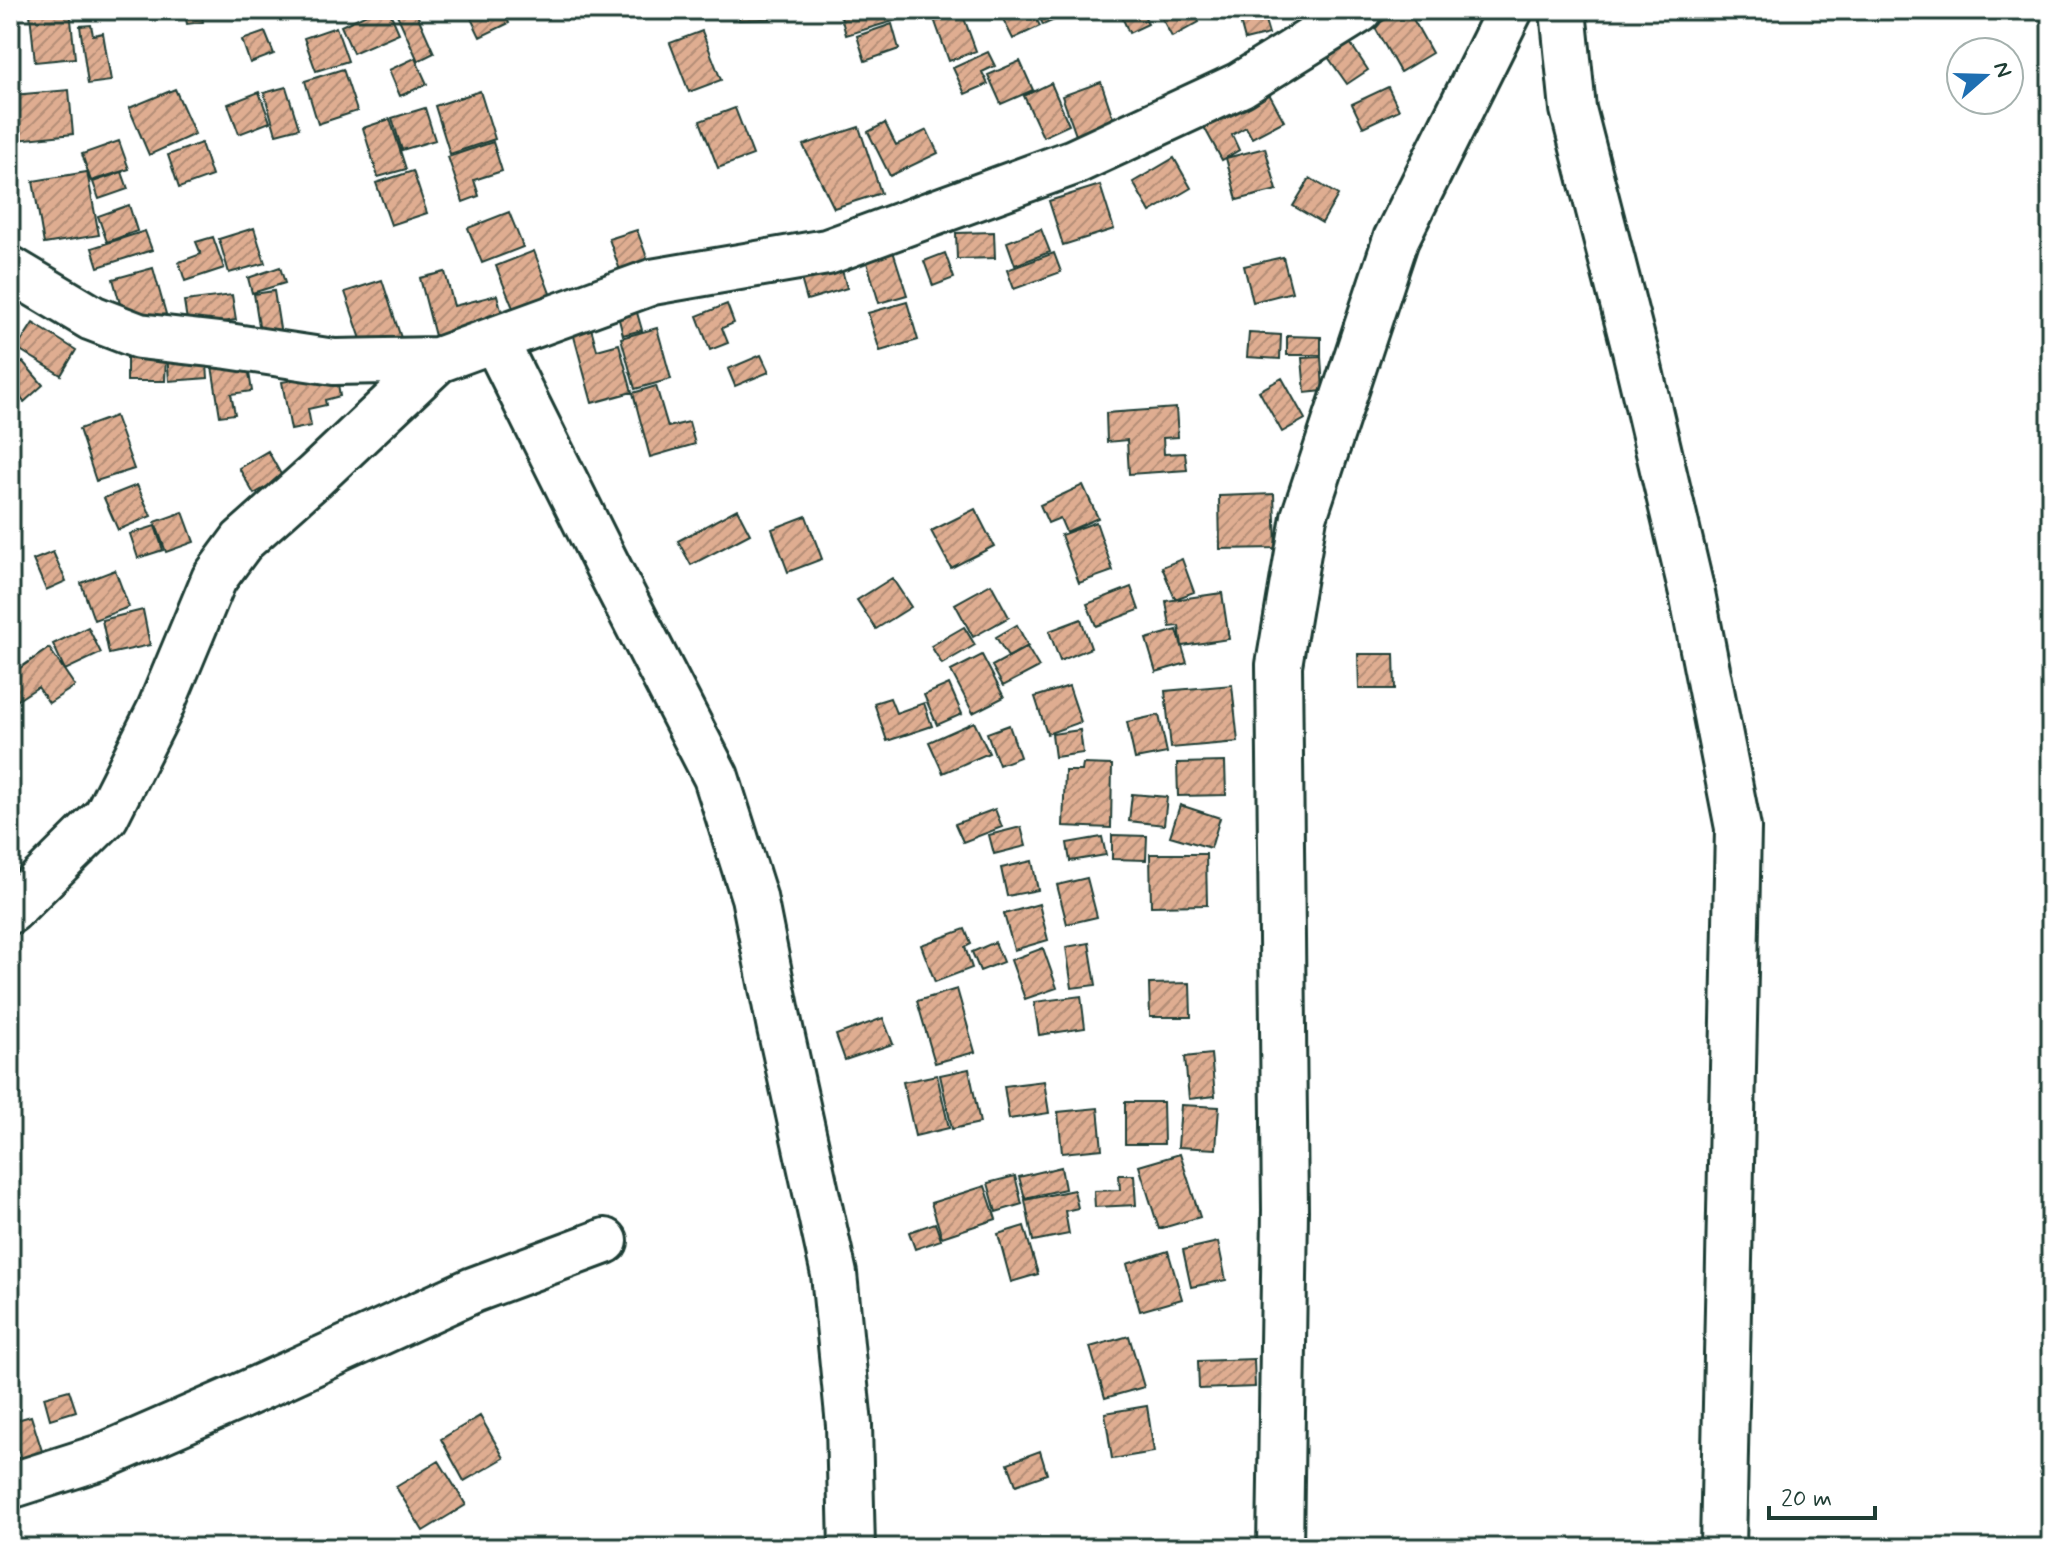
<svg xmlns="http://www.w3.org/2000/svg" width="2061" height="1558" viewBox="0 0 2061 1558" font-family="Mynerve,sans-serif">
	<defs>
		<pattern id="building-hatch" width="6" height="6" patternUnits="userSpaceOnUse" patternTransform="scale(2)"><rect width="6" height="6" fill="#dfad91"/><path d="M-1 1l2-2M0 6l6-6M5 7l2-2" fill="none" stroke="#b48e77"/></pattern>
	</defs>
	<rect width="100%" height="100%" fill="#fff"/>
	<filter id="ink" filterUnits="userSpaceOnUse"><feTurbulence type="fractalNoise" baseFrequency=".0125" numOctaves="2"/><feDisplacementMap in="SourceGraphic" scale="16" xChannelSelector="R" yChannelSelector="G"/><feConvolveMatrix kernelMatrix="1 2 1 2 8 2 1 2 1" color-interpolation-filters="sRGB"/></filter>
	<g filter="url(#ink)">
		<path fill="url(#building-hatch)" stroke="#1f3d34" stroke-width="2" d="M70,10L75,58L35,62L30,14Z
			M81,10H112V16L82,18Z
			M184,10H201L203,22L187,24Z
			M375,10H389L399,33L353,53L341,26Z
			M395,10H415L434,53L418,61Z
			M467,10H503L509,23L480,37Z
			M738,10H770V19L739,20Z
			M849,10H898L900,19L846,35L840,13Z
			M961,10L976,51L949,61L934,19Z
			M1021,10H1032L1040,26L1013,39L1003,19Z
			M1037,10H1075V11L1043,25Z
			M1119,10H1142L1148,24L1129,33Z
			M1161,10H1193L1199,22L1172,37L1158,11Z
			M1237,10H1262L1269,34L1245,40Z
			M1402,10H1408L1432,53L1400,72L1374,26Z
			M892,24L899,49L865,61L857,36Z
			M91,25L93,35L103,33L111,81L88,84L80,26Z
			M336,27L348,61L316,71L304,38Z
			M702,31L721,80L689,92L670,43Z
			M265,32L274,54L250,63L242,40Z
			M1345,35L1368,70L1347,84L1323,50Z
			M988,52L995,66L982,72L988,84L965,94L953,68Z
			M415,58L427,84L400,96L389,70Z
			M1020,61L1033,90L1001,104L988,75Z
			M343,69L357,111L318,124L305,81Z
			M1262,81L1284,121L1252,138L1246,127L1232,135L1239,150L1222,160L1198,116Z
			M1101,82L1115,124L1077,138L1062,96Z
			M1051,83L1069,125L1043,137L1024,96Z
			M286,87L299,128L276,134L264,93Z
			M1388,87L1399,110L1363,127L1352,104Z
			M175,89L195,134L149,155L129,108Z
			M69,90L73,134L17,140L13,95Z
			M480,91L495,139L450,154L435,106Z
			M259,92L270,122L239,134L228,104Z
			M425,108L435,140L402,150L392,118Z
			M735,108L753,155L718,168L700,121Z
			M390,119L406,169L378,177L363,128Z
			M885,123L896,145L927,130L938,153L890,176L868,132Z
			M859,127L881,193L834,208L803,145Z
			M119,141L129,169L91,181L82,154Z
			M493,142L502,171L474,180L479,196L463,202L448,157Z
			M201,143L212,176L179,188L168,155Z
			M1265,148L1277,190L1237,200L1226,158Z
			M1174,158L1191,188L1150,212L1133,182Z
			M413,171L427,213L391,225L376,183Z
			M87,172L99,235L44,244L33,181Z
			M122,172L128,189L99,199L93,182Z
			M1310,178L1338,195L1322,223L1293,206Z
			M1100,185L1114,229L1063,245L1049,201Z
			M129,205L137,231L107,242L98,216Z
			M509,212L523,247L482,263L468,228Z
			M254,228L265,263L229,273L219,239Z
			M1041,229L1050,252L1015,265L1007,242Z
			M637,230L650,266L622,276L609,239Z
			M145,231L152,250L98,267L92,248Z
			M994,232L995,258L957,259L956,233Z
			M213,237L224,268L185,281L179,262L201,254L196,242Z
			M534,251L554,304L517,318L496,266Z
			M893,251L907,295L879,303L866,259Z
			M945,253L954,278L933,286L924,261Z
			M1054,253L1061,272L1014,289L1007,270Z
			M1283,257L1292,292L1253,302L1244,266Z
			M840,263L847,288L807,300L800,275Z
			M280,267L285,283L252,293L248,278Z
			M153,268L166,314L126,325L113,279Z
			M445,272L454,306L497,295L503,318L435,336L420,278Z
			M382,280L402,341L366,354L345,292Z
			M274,291L281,335L261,338L254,294Z
			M232,295L236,320L188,327L184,301Z
			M634,302L642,330L623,335L616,308Z
			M907,302L918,340L880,351L868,313Z
			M727,304L734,323L722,328L728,343L710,350L697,316Z
			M33,323L76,350L61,375L17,348Z
			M590,324L597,350L619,344L632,392L592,403L572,329Z
			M657,328L671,379L635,389L621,338Z
			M1249,333L1281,335L1280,359L1247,357Z
			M1287,336L1321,337V355H1287Z
			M206,350L208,378L169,381L167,353Z
			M127,353H166L165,381H127Z
			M246,355L252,391L231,394L235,414L220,416L211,360Z
			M761,355L769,372L735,386L728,369Z
			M1321,357L1323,391L1305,393L1302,358Z
			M23,362L43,385L24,402L10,385V374Z
			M336,372L340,396L325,400L326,405L308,409L311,426L291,430L282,382Z
			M1282,378L1305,419L1282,432L1259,391Z
			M656,386L668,427L689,422L695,444L650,457L633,393Z
			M1176,408L1178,437L1163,438L1164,454L1185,453L1187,470L1129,474L1127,440L1107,442L1106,413Z
			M115,416L134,469L96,481L79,429Z
			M268,451L283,478L254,494L239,468Z
			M137,485L151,516L118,530L104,498Z
			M1083,485L1098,518L1066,532L1060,518L1048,523L1040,505Z
			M1274,494L1276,548L1220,549L1219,496Z
			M737,509L750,534L691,565L678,541Z
			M975,509L994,546L951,568L931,531Z
			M183,512L194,542L166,552L155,522Z
			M806,516L822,559L788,572L772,529Z
			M1096,522L1113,571L1079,583L1061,535Z
			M155,526L163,550L138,558L130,534Z
			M53,552L66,581L46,590L33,560Z
			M1182,559L1194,592L1175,599L1162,567Z
			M115,570L129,607L94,620L81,583Z
			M892,578L911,607L876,629L857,600Z
			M991,584L1009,617L973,637L955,604Z
			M1131,587L1139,610L1096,626L1087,604Z
			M1222,593L1229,639L1182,646L1179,626L1170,627L1166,601Z
			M143,610L150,645L109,654L102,620Z
			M1081,619L1091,648L1060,661L1049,631Z
			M1017,625L1028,646L1008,657L996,637Z
			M88,627L101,653L65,670L53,644Z
			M964,627L975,645L942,664L931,646Z
			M1177,630L1187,663L1156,672L1146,639Z
			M1027,647L1039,667L1003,686L992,666Z
			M49,648L75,686L49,703L38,687L10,705V675Z
			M1358,654H1394L1395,689H1359Z
			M982,655L1004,697L973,713L951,671Z
			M949,684L962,714L937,725L924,695Z
			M1232,685L1238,742L1171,748L1165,691Z
			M1069,686L1081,722L1047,734L1035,697Z
			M890,698L896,713L924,703L932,726L887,741L874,703Z
			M1159,715L1167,753L1135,759L1127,722Z
			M974,722L989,753L943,773L929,742Z
			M1009,725L1020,757L999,765L987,733Z
			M1080,730L1083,753L1055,757L1052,734Z
			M1225,762L1226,795L1178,796L1177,763Z
			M1083,764L1112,765L1111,828L1063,826L1065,771H1082Z
			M1132,794L1167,797L1164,825L1129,821Z
			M1180,805L1220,818L1211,848L1170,836Z
			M995,809L1002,827L963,842L955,824Z
			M1021,827L1026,846L994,854L989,835Z
			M1112,835L1147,836L1146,860L1112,859Z
			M1102,837L1106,855L1070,861L1067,843Z
			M1150,854H1206L1207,905L1151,906Z
			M1032,861L1038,890L1007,896L1001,868Z
			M1087,878L1097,917L1067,924L1057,885Z
			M1039,904L1048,940L1014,950L1004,914Z
			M965,929L971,944L965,947L972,968L935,982L921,945Z
			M995,942L1003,962L980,971L972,952Z
			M1089,943L1096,985L1072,988L1066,947Z
			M1043,948L1057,988L1025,999L1011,960Z
			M1190,983L1191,1017H1150L1149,984Z
			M957,989L975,1052L935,1063L917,1001Z
			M1081,996L1085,1028L1039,1035L1034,1002Z
			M883,1018L893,1044L845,1060L836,1035Z
			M1211,1054L1215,1096L1189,1099L1185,1057Z
			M969,1069L980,1123L952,1129L940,1075Z
			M937,1075L949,1128L915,1136L903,1082Z
			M1044,1081L1049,1113L1009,1119L1004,1086Z
			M1125,1102H1163L1164,1144H1125Z
			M1181,1105L1219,1107L1216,1149L1178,1147Z
			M1098,1108L1102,1149L1062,1153L1058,1112Z
			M1180,1154L1200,1217L1159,1229L1139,1166Z
			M1061,1167L1065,1189L1025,1198L1019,1177Z
			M1119,1175H1134L1136,1205L1095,1207L1094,1191L1120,1190Z
			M1015,1176L1022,1204L996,1212L988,1183Z
			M985,1186L996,1219L942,1237L931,1203Z
			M1074,1190L1078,1208L1065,1211L1069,1234L1033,1241L1025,1200Z
			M935,1223L941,1240L915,1249L909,1232Z
			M1024,1226L1038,1274L1011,1282L998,1234Z
			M1218,1242L1226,1280L1191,1287L1183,1250Z
			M1168,1251L1182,1299L1140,1311L1127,1264Z
			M1129,1336L1144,1387L1105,1398L1090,1347Z
			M1254,1359L1255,1387L1199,1389L1198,1361Z
			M69,1390L76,1411L50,1419L44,1397Z
			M1147,1406L1154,1452L1112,1459L1105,1413Z
			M31,1416L48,1470L27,1477L10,1422Z
			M480,1416L504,1458L464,1481L441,1439Z
			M1040,1451L1047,1474L1016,1485L1008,1463Z
			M439,1461L466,1505L423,1531L396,1487Z"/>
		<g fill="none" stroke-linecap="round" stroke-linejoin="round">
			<defs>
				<path id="minor" d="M1563,10L1573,109L1635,350L1692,593L1738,828L1723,1548
					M10,269L92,318L139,336L228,346L334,362L438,360L652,282L827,252L1074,162L1240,85L1360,10
					M495,340L606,563L716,777L754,897L780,1028L834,1274L849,1425L852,1548
					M10,911L106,816L159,711L214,579L242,541L315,476L438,360
					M10,1486L101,1457L241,1396L473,1290L605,1241
					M1280,1548L1285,1210L1279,665L1304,517L1396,239L1510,10"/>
			</defs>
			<use href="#minor" stroke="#1f3d34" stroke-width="50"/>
			<use href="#minor" stroke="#fff" stroke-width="44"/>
		</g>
	</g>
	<rect width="2061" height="1558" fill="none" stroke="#fff" stroke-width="40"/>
	<rect x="20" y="20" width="2021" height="1518" fill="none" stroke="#1f3d34" stroke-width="3" filter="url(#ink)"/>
	<g transform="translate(1985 76) rotate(70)"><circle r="38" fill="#ffffff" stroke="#a5b1ae" stroke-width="2"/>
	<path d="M0-6L14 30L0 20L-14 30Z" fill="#1f6fb2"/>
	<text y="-12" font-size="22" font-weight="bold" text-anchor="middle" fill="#1f3d34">N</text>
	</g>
	<path d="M1769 1506v12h106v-12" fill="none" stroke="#1f3d34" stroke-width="4"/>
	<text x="1781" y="1506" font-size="24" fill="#1f3d34" stroke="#ffffff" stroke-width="6" paint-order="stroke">20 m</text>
</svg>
